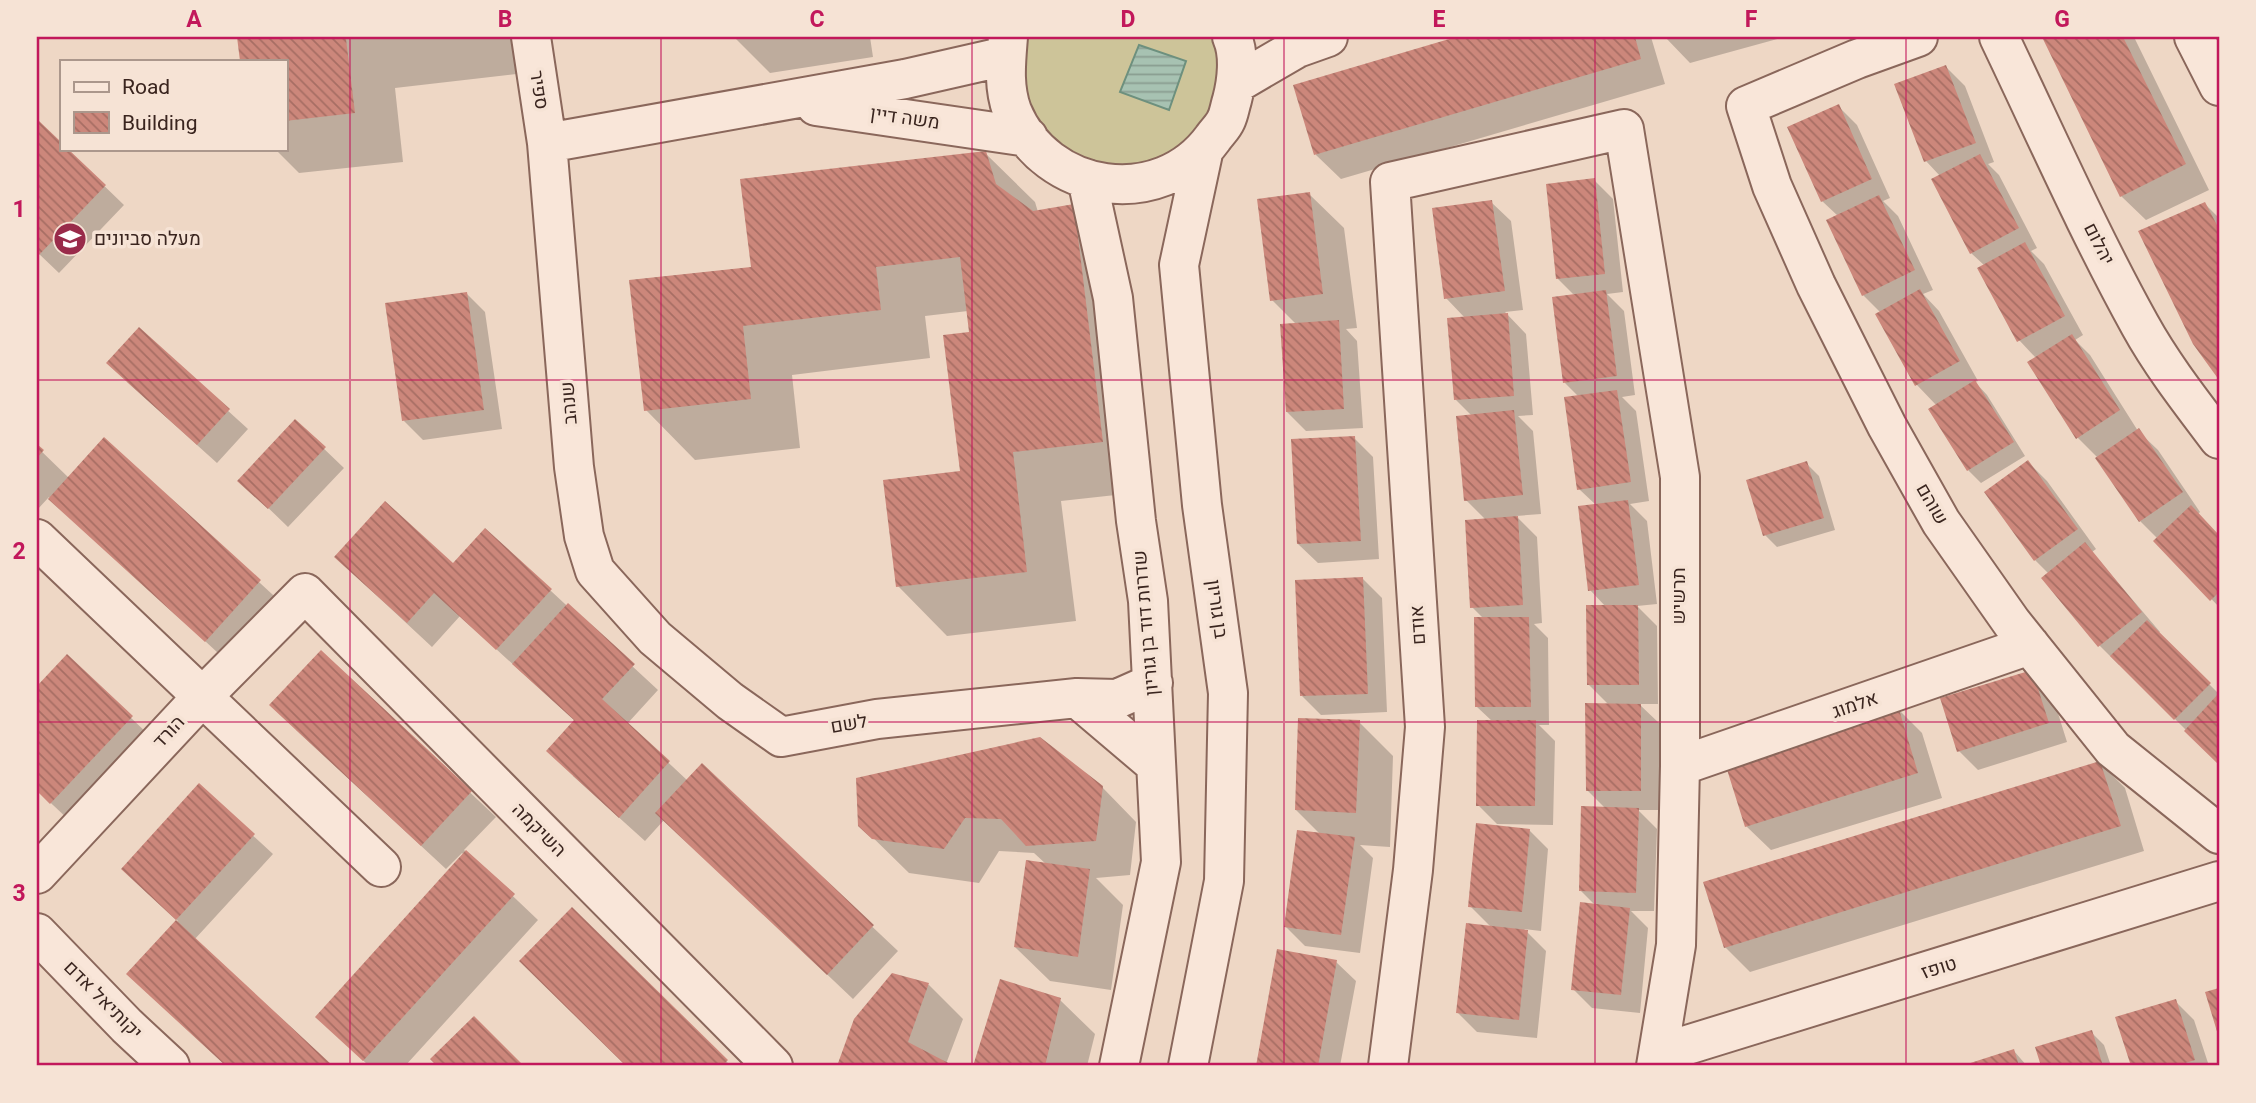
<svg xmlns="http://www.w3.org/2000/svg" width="2256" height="1103" viewBox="0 0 2256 1103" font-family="Georgia,Heebo,serif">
	<defs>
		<pattern id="water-rules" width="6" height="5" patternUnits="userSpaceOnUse" patternTransform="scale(1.75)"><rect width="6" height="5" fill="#a7c2b2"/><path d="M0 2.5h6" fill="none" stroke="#899d90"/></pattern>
		<pattern id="building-back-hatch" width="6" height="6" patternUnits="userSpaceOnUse" patternTransform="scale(1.75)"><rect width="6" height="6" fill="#cc877b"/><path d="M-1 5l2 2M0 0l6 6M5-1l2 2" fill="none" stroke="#a76e64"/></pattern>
	</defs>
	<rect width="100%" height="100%" fill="#eed7c5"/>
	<path fill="#cdc499" d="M1014,37H1227L1221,120L1131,180L1034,139Z"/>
	<path fill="url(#water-rules)" stroke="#6d907e" stroke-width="2" d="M1139,45L1186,61L1169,110L1120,92Z"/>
	<path fill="#0003" d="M239,37H529L533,72L395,88L403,162L299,173L275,149H285V61H242Z
		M734,37H870L873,57L770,73Z
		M1462,37H1651L1665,84L1341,179L1316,155L1295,86Z
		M1665,37H1785L1690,63Z
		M2044,37H2134L2209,190L2146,220L2121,196Z
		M1946,67L1965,86L1994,162L1988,164L1999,175L2037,248L2031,251L2044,264L2083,335L2075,340L2090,355L2138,431L2158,450L2200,512L2198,514L2219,536V607L2156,541L2158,539L2140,521L2098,458L2077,437L2036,358L2019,340L1985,266L1971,253L1940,176L1926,161L1897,85Z
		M1838,106L1857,125L1890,198L1883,201L1898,216L1933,290L1923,294L1939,311L1978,381L1975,382L1987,395L2025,456L1981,483L1968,470L1930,410L1937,406L1917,385L1877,315L1881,313L1863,295L1838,216L1822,201Z
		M37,121L61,144V149H66L124,205L59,273L37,252Z
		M985,153L1035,202L1038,212L1074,206L1152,491L1061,501L1076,621L947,636L898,586L962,472L971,333L968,311L925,316L930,358L792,375L800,448L695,460L646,410L753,268Z
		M1594,180L1613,199L1623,292L1607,294L1624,311L1635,395L1622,397L1636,411L1649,501L1630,504L1647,521L1657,604L1637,606L1657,626L1658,704H1639L1660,724L1659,810H1638L1657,829L1654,911H1631L1648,928L1640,1013L1592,1008L1573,989L1596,906L1580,890L1606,809L1587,790L1609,705L1589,685L1606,607L1590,590L1596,505L1579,489V397L1565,383L1575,296L1557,278Z
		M1309,194L1344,228L1357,328L1346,329L1357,341L1363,428L1306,431L1287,412L1296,324L1272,300Z
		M1491,202L1511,221L1523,310L1505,312L1526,334L1533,415L1518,416L1533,431L1541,514L1516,516L1537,537L1542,623L1534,624L1548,638L1549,725H1539L1555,741L1553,825L1497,824L1478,805L1492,721L1477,707L1484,619L1472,607L1486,520L1466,500L1472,416L1456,400L1465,318L1446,298Z
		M2205,204L2219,218V377L2194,343Z
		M466,293L485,312L502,429L423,440L404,421Z
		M139,330L248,429L217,463L127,382Z
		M295,421L344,468L288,527L259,499Z
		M1354,438L1373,457L1379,559L1318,563L1298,544Z
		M104,440L285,606L231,665L49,497L37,510V447L69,478Z
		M2028,462L2047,481L2096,549L2092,552L2160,632L2158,633L2219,694V763L2120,664L2119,665L2100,646L2043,578L2049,574L2035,560L1986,492Z
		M1806,463L1819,476L1835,530L1777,547L1765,535Z
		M486,531L658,690L627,724L688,781L702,766L898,951L853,999L664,820L645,841L573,776L575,721L460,616L432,647L361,581L453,566Z
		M1363,579L1382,598L1387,712L1321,715L1302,696Z
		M321,652L496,817L464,850L538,920L405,1066H369L318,1017L464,855L462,853L446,869L296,730Z
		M67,657L150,736L70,821L37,790V689Z
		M2032,672L2051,691L2067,742L1978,770L1959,751Z
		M1897,708L1922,733L1942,798L1771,850L1746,826Z
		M1359,722L1393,756L1390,847L1360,845L1373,858L1360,953L1305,946L1285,926L1321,835L1296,810Z
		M2100,763L2125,788L2144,851L1750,972L1725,947Z
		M199,786L273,854L194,940L330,1066H226L129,974L178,921L142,888Z
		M1102,787L1136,822L1130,875L1096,878L1123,905L1111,990L1050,981L1015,947L1047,865L1034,853L999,851L979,883L909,873L860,825Z
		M1529,830L1548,849L1541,931L1524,929L1546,951L1537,1038L1477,1032L1458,1013L1492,928L1470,906Z
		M572,909L731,1066H628L521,961Z
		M1279,951L1336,962L1356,981L1340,1066H1257Z
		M892,975L929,985L963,1019L946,1064L950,1066H839Z
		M1002,981L1060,1000L1095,1034L1087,1066H975Z
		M2175,1001L2194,1020L2209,1066H2133L2117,1018Z
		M2091,1032L2104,1045L2111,1066H2043L2037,1048Z
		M2014,1051L2027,1066H1964Z"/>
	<path fill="url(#building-back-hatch)" d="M237,37H353L346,39L355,113L285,121V61H240Z
		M1456,37H1635L1641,59L1314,155L1293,85Z
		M2042,37H2123L2186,164L2120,197Z
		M1946,65L1976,143L1924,162L1894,84Z
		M1839,104L1872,179L1821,202L1787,127Z
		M37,119L61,142V149H68L106,185L38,256Z
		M986,151L996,184L1033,211L1074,204L1103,442L1013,452L1027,572L896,587L883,480L960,471L943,335L969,332L960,257L876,267L881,310L743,326L751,399L644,411L629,280L751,267L740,179Z
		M1980,154L2019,228L1970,254L1931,179Z
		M1595,178L1605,274L1556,279L1546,184Z
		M1310,192L1323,294L1270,301L1257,199Z
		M1879,195L1915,270L1862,296L1826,220Z
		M1492,200L1505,291L1444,299L1432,208Z
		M2205,202L2219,229V380L2193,344L2138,231Z
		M2025,242L2065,316L2017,342L1977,268Z
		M1920,289L1960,361L1915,386L1875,314Z
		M1606,290L1617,376L1563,383L1552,297Z
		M467,292L484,410L402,421L385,303Z
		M1508,313L1514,396L1454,400L1447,318Z
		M1339,320L1344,409L1286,412L1280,324Z
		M139,327L230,409L197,445L106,363Z
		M2072,334L2120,410L2076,439L2027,362Z
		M1975,380L2014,442L1967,471L1928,409Z
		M1617,390L1631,482L1577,490L1564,397Z
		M1514,410L1523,495L1464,501L1456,416Z
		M295,419L326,447L268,509L237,481Z
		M2139,428L2183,492L2139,522L2095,458Z
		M1355,436L1361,541L1297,544L1291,439Z
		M104,437L261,580L205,642L48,499Z
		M37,444L44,450L37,458Z
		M2028,460L2078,529L2034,561L1984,492Z
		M1807,461L1824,518L1763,536L1746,480Z
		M1628,500L1639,585L1588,591L1578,506Z
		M385,501L453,563L485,528L552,589L496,650L434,593L407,623L334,557Z
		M2191,505L2219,535V592L2210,601L2153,541Z
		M1518,516L1523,605L1470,608L1465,520Z
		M2085,542L2142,612L2098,647L2041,578Z
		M1363,577L1368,694L1300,696L1295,580Z
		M568,603L635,664L602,699L670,761L619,818L546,751L574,720L512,664Z
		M1586,605H1638L1639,685H1587Z
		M1474,617H1529L1531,707H1475Z
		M2147,620L2211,683L2174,720L2110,656Z
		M321,650L472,791L421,846L269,705Z
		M67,654L133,716L50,804L37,791V686Z
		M2032,670L2049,723L1957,752L1940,698Z
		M2219,693V765L2184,731Z
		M1585,703L1641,704V791H1586Z
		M1898,706L1918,773L1745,827L1724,760Z
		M1298,718L1360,720L1356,813L1295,810Z
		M1477,720H1536L1535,806H1476Z
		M1040,737L1103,786L1096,841L1026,846L1001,819L965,818L944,849L872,839L858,826L856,778Z
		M2100,761L2121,826L1724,948L1703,882Z
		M702,763L874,925L827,975L655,813Z
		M199,783L255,834L176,920L121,869Z
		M1581,806L1639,808L1636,893L1579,891Z
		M1476,823L1530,829L1522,912L1468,907Z
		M1297,830L1355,837L1341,935L1284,927Z
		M466,850L515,894L363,1061L315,1017Z
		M1026,860L1090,869L1078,957L1014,947Z
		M1580,902L1630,908L1621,995L1571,990Z
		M572,907L728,1060L722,1066H626L519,961Z
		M176,920L332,1065L330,1066H226L126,974Z
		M1466,923L1528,930L1519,1020L1456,1013Z
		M1277,949L1337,960L1318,1066H1256Z
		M892,973L929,983L908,1042L954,1066H837L854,1019Z
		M1000,979L1061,998L1045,1066H973Z
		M2219,988V1038L2205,992Z
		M2176,999L2195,1060L2175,1066H2131L2115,1017Z
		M474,1016L524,1066H437L430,1059Z
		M2092,1030L2103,1066H2041L2035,1047Z
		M2014,1049L2019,1066H1961Z"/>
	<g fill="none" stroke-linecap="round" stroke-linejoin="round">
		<defs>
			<path id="minor" d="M531,37L547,143L574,467L584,536L595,571L655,638L730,701L781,737L877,719L1077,698L1117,699L1153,683
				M1008,37C1006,62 1003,86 1012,111C1046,194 1160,211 1213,138C1217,132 1223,127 1226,120C1229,114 1230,106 1232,100C1237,81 1240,55 1232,37
				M1918,37L1857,59L1746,106L1772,186L1816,285L1887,426L1941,522L2012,623L2113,749L2219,834
				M1999,37C2045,133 2088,231 2140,325C2162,365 2191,402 2219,439
				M2194,37L2219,86
				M1237,83L1297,48L1328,37
				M816,106L1028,137
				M547,143L905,79L1006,56
				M1087,179L1113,298L1136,521L1148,601L1161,862L1119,1066
				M37,539L381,867
				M1077,698L1156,765
				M1680,766L2030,645
				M37,874L202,697L305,593L773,1066
				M37,933L127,1026L170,1066
				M1658,1054L2219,881
				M1188,1066L1224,881L1228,693L1202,505L1179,265L1203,153
				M1388,1066L1413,870L1425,727L1390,182L1624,129L1680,477V766L1676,945L1656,1066"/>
		</defs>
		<use href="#minor" stroke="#8a675b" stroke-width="42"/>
		<use href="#minor" stroke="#f9e6d9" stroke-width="38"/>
	</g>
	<path fill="none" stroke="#c2185b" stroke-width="2" stroke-opacity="0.55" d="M350,37V1066M661,37V1066M972,37V1066M1284,37V1066M1595,37V1066M1906,37V1066M37,380H2219M37,722H2219"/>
	<defs>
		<symbol id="school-disc" viewBox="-11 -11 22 22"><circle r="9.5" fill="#992b4a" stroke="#f6e3d5"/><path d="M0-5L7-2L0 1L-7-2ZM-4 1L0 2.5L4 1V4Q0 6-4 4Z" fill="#fff"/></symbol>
	</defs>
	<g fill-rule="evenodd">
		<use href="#school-disc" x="51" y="220" width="38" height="38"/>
	</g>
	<g text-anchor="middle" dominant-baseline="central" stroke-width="7" stroke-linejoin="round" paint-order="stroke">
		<g font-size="19" fill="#3a251f" stroke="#f6e3d5">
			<text transform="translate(539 90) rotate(81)">ספיר</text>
			<text transform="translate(905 118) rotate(8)">משה דיין</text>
			<text transform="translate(2099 244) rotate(63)">יהלום</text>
			<text transform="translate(569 403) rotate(-95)">שנהב</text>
			<text transform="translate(1932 504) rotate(60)">שוהם</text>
			<text transform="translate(1679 596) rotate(-90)">תרשיש</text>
			<text transform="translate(1217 609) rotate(82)">בן גוריון</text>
			<text transform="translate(1146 623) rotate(-95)">שדרות דוד בן גוריון</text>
			<text transform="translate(1418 625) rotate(-94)">אודם</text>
			<text transform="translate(1855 705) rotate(-19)">אלמוג</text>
			<text transform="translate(849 724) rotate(-10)">לשם</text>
			<text transform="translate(169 732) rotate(-47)">הורד</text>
			<text transform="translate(539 830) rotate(45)">השיקמה</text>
			<text transform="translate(1939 968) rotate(-17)">טופז</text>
			<text transform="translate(103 1000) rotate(45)">יקותיאל אדם</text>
		</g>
		<g font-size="19" fill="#3a251f" stroke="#f6e3d5" text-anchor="start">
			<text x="94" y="239">מעלה סביונים</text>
		</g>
	</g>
	<rect width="2256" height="1103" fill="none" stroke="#f6e3d5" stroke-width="77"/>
	<rect x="60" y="60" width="228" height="91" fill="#f6e3d5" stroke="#ab978c" stroke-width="2"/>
	<rect x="74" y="82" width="35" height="10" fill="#f9e6d9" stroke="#ab978c" stroke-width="2"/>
	<text x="122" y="94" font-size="21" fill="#3a251f">Road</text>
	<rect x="74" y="112" width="35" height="21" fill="url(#building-back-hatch)" stroke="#ab978c" stroke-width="2"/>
	<text x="122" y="130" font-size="21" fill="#3a251f">Building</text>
	<rect x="38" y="38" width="2180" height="1026" fill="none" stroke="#c2185b" stroke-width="2.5"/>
	<g font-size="23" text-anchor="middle" font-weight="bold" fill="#c2185b">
		<text x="194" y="27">A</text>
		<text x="505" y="27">B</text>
		<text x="817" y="27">C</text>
		<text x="1128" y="27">D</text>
		<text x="1439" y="27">E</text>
		<text x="1751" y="27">F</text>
		<text x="2062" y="27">G</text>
		<text x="19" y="217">1</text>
		<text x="19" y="559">2</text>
		<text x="19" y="901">3</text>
	</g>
</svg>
